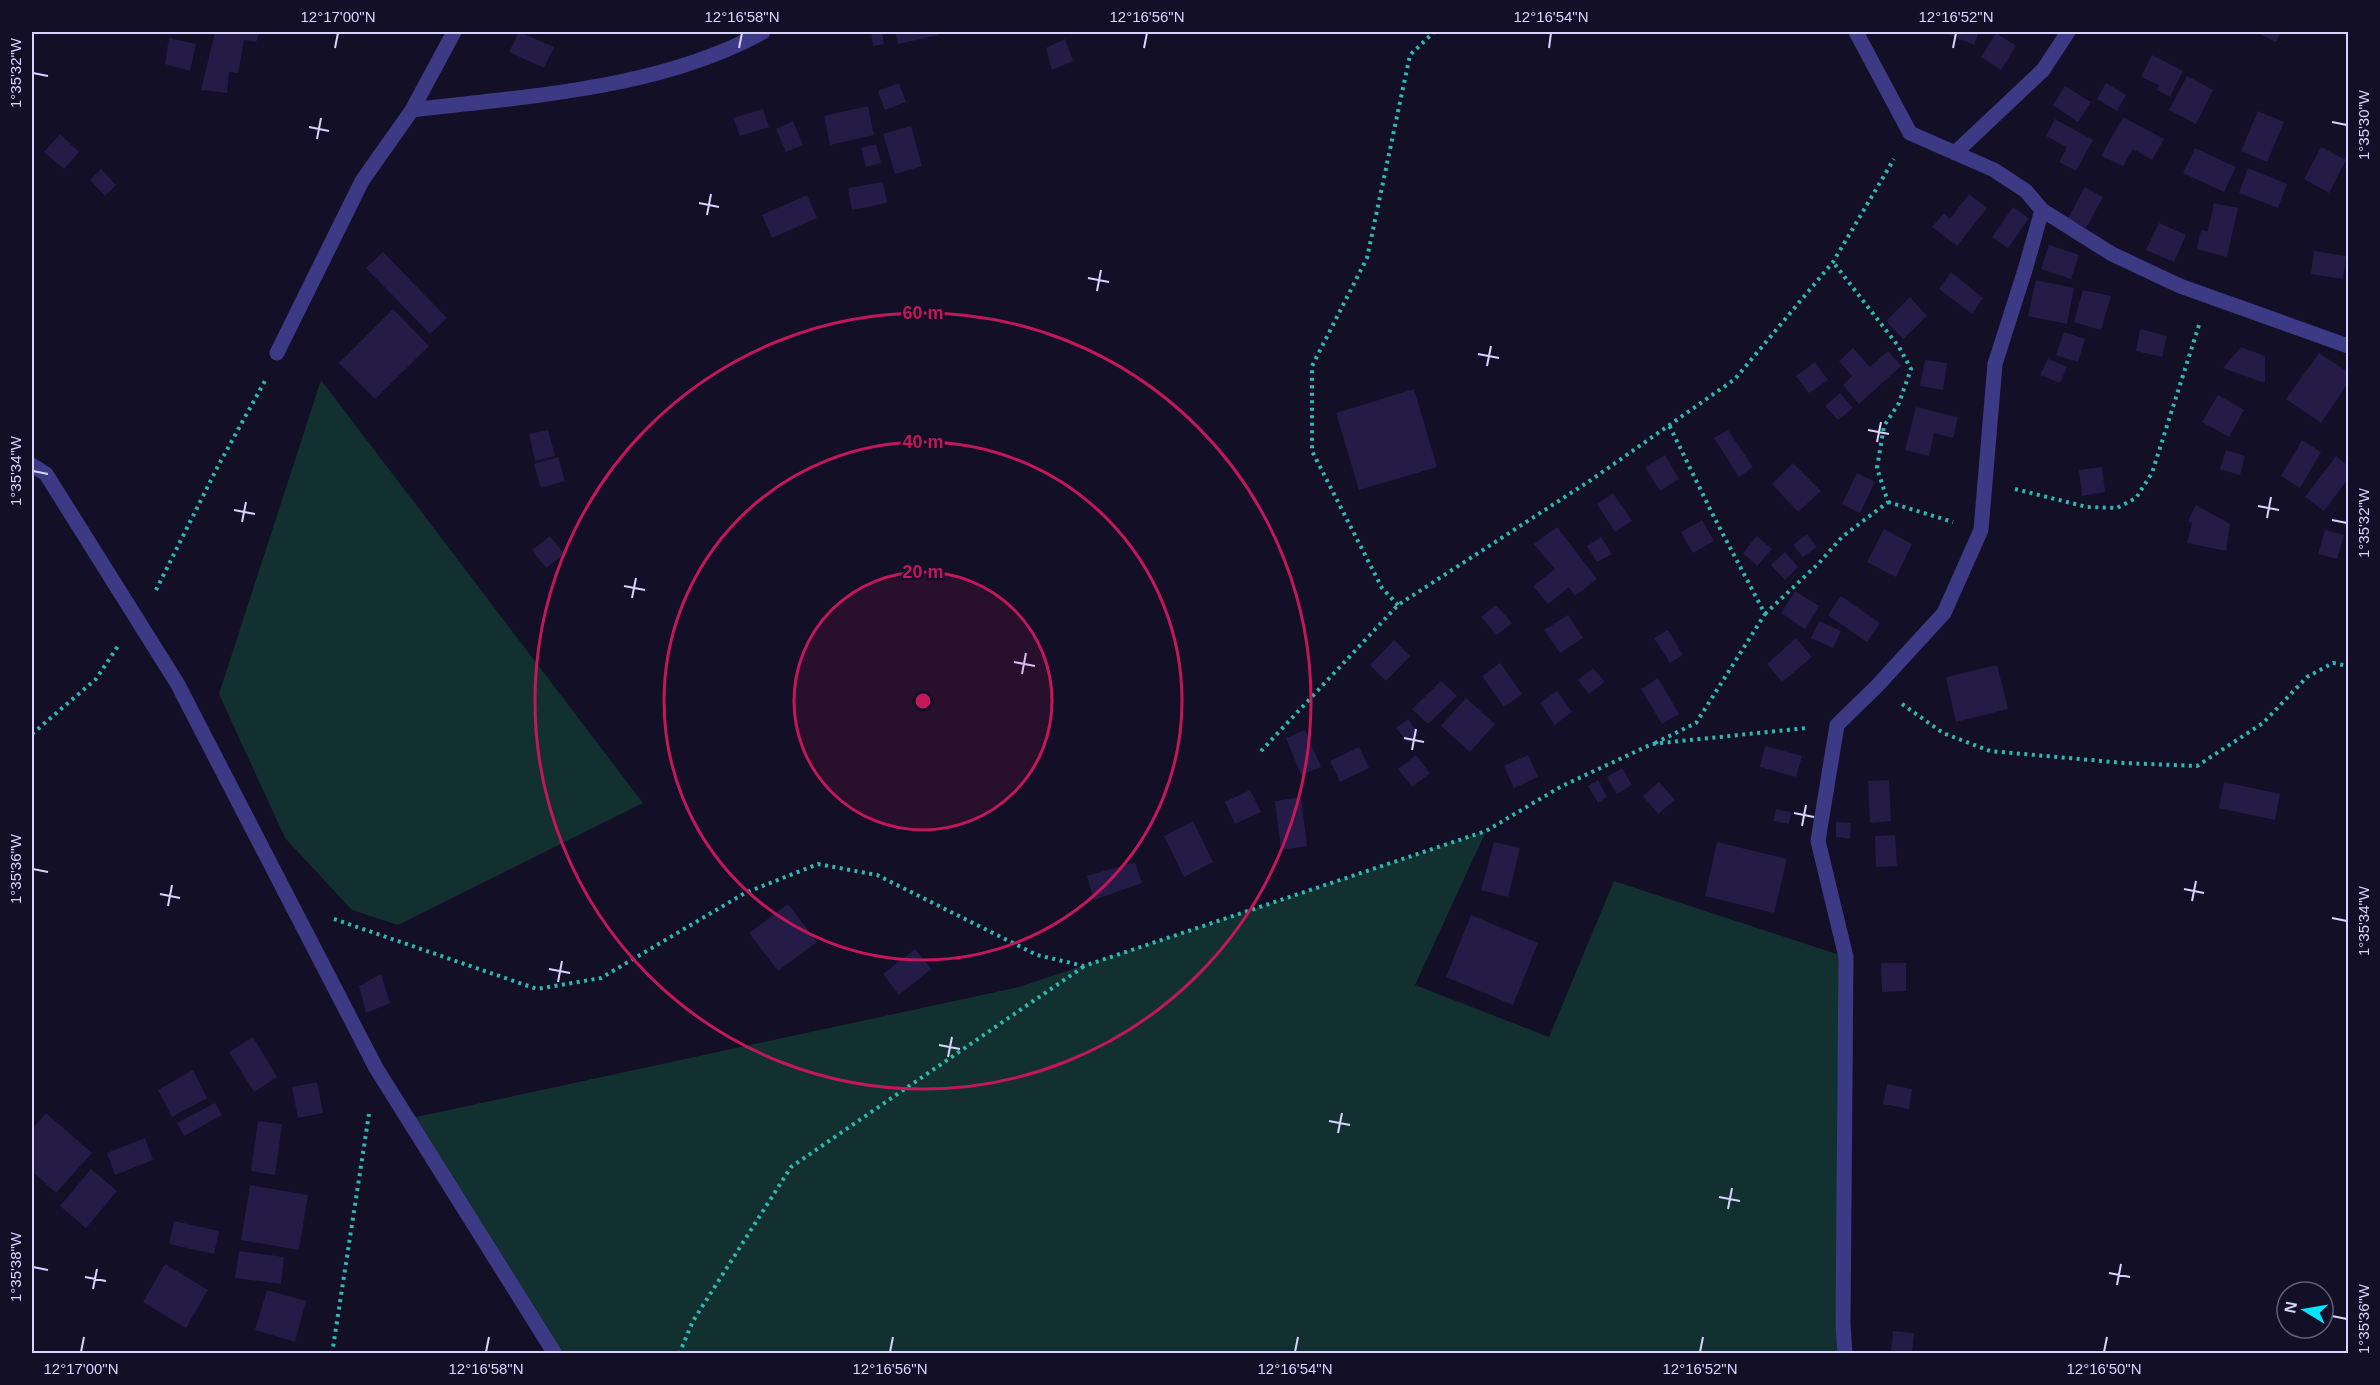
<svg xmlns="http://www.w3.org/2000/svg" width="2380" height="1385" viewBox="0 0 2380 1385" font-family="Helvetica,sans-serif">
	<rect width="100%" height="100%" fill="#130f26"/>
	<path fill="#12302f" d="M321,380L643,803L398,925L352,910L285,838L219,694Z
		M1486,831L1415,985L1549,1037L1614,881L1846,957L1845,1353H555L407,1119L1019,987Z"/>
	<path fill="#241b47" d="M215,32H260L256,42L244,40L238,73L229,72L227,93L201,90Z
		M519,32L554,47L544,68L509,52Z
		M871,32H882L884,44L873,46Z
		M895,32H937L938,35L898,44Z
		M1942,32H1979L1974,45Z
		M2256,32H2281L2276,42Z
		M1996,33L2016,46L2001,70L1981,57Z
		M169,38L196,44L190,71L165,64Z
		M1065,39L1073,61L1052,70L1046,48Z
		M2152,55L2183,71L2170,97L2157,90L2159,85L2141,77Z
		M2187,76L2213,90L2196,124L2169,110Z
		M899,83L906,102L885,110L878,91Z
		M2106,83L2126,95L2117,111L2097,99Z
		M2065,86L2091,102L2078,122L2053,105Z
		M868,106L874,135L830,145L824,116Z
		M763,109L769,127L740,136L733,118Z
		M2258,111L2284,122L2267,162L2241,151Z
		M2123,117L2164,139L2152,160L2133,149L2123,166L2101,156Z
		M2055,119L2093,140L2076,171L2059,162L2067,147L2046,136Z
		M793,121L803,145L786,152L776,129Z
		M911,126L922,166L895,174L883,134Z
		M60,134L79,152L64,169L44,152Z
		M876,144L881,163L866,167L861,148Z
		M2321,147L2346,160L2329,193L2304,179Z
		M2195,148L2236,167L2224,192L2183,173Z
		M2248,168L2287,184L2278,208L2239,193Z
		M101,169L116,185L105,196L90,180Z
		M883,182L887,203L852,210L848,188Z
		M2085,187L2103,197L2086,228L2068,218Z
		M1969,194L1987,208L1957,246L1932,227L1944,213L1950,219Z
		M807,195L817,218L772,238L762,215Z
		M2214,203L2238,208L2227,257L2197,249L2201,230L2208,231Z
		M2013,207L2029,218L2008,248L1992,237Z
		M2159,223L2186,235L2174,262L2146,250Z
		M2049,245L2079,255L2071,279L2041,269Z
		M2314,251L2346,256L2343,279L2311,274Z
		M383,252L447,318L430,334L366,268Z
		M1951,272L1983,298L1972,314L1939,289Z
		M2036,280L2074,288L2067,324L2028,316Z
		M2083,290L2111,296L2101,330L2074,322Z
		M1910,297L1927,316L1903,339L1886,321Z
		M393,309L429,346L375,399L339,363Z
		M2140,329L2167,336L2162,357L2136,351Z
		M2064,332L2085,339L2078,362L2056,355Z
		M2241,347L2265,356V383L2223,368Z
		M1853,348L1870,367L1888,351L1901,366L1859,404L1843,385L1852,376L1839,361Z
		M2319,353L2348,372V383L2321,423L2286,399Z
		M2048,359L2067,367L2060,383L2040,375Z
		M1925,360L1947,363L1943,390L1920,386Z
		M1815,362L1828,380L1809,393L1796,376Z
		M1414,389L1437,467L1359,490L1336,413Z
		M1840,393L1853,408L1838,420L1825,406Z
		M2218,395L2244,410L2229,437L2202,422Z
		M1916,407L1958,417L1953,438L1934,433L1929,456L1905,450Z
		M548,430L555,456L535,461L529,434Z
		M1728,430L1753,467L1739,477L1714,438Z
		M2302,440L2321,452L2300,488L2281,476Z
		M2226,450L2245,456L2240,475L2220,469Z
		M1665,455L1679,479L1660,491L1645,467Z
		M2336,456L2348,466V479L2324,511L2305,497Z
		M558,457L565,481L541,488L534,464Z
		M1793,463L1821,491L1798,512L1772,484Z
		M2102,467L2105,492L2082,496L2079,470Z
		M1857,473L1875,482L1860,513L1842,504Z
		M1613,493L1632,521L1615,532L1597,504Z
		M2196,505L2230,524L2226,551L2187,543L2192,523L2188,521Z
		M1702,520L1714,541L1693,553L1681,532Z
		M1557,527L1597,579L1575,596L1569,587L1548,604L1533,586L1555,569L1534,544Z
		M1884,529L1912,544L1896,577L1867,562Z
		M2325,530L2344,535L2337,559L2318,554Z
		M1807,534L1817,547L1803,557L1793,545Z
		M550,536L564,554L546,568L532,550Z
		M1757,536L1772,549L1757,566L1743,553Z
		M1601,537L1612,554L1597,562L1587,546Z
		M1785,552L1798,567L1785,580L1771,565Z
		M1795,591L1819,606L1805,629L1781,613Z
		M1841,596L1880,623L1867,642L1828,615Z
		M1496,605L1512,623L1497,635L1481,617Z
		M1568,615L1583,638L1560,653L1544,630Z
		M1819,621L1841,631L1833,648L1811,638Z
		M1668,630L1683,655L1670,663L1654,638Z
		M1796,638L1812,657L1782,682L1767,664Z
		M1394,640L1410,656L1386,681L1370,665Z
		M1500,663L1522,694L1504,707L1482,676Z
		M1997,665L2008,709L1956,722L1946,677Z
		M1593,668L1605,682L1589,694L1578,680Z
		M1658,678L1679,714L1662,724L1641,689Z
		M1441,681L1457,696L1428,724L1412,709Z
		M1557,691L1572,712L1555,725L1540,703Z
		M1466,698L1495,724L1470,752L1441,726Z
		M1408,719L1419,734L1408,743L1396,728Z
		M1305,730L1321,767L1301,775L1286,738Z
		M1765,746L1802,756L1796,777L1760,767Z
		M1359,747L1369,768L1340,782L1330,761Z
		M1416,755L1430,773L1412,787L1398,769Z
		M1528,755L1538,777L1514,788L1504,766Z
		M1622,768L1632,785L1617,794L1607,777Z
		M1598,780L1607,797L1598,803L1588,786Z
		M1889,780L1891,821L1870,823L1868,781Z
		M1659,782L1675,800L1658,814L1643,796Z
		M2224,782L2280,794L2275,820L2219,808Z
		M1250,790L1261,812L1235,824L1225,802Z
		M1301,797L1307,846L1281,850L1275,801Z
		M1776,809L1791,812L1789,824L1773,821Z
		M1193,821L1213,862L1184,877L1164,836Z
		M1836,822L1851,823L1850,839L1836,837Z
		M1895,835L1897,866L1876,867L1875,836Z
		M1494,842L1520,848L1508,897L1481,890Z
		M1717,842L1787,859L1774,913L1705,896Z
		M1135,862L1142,883L1094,900L1087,876Z
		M788,904L817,942L778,971L749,933Z
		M1471,915L1538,943L1513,1005L1446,977Z
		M915,949L931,969L899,995L883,974Z
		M1881,963H1906V991L1882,992Z
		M381,974L390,1003L366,1013L359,986Z
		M253,1037L277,1077L254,1092L229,1052Z
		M193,1070L207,1098L172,1117L158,1090Z
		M317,1082L323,1113L298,1118L292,1087Z
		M1887,1084L1912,1089L1909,1109L1883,1104Z
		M215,1103L222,1115L184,1136L177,1123Z
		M46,1113L92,1153L56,1193L32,1171V1129Z
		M258,1121L282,1124L275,1175L251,1171Z
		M145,1138L153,1160L115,1175L107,1153Z
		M91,1169L117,1191L86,1228L60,1206Z
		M250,1185L308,1195L299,1250L241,1240Z
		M174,1221L219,1231L214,1254L169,1244Z
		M239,1251L284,1257L281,1284L235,1278Z
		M165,1264L208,1290L186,1328L143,1302Z
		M267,1290L306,1301L295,1342L255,1330Z
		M1893,1331L1914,1333L1912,1354H1891Z"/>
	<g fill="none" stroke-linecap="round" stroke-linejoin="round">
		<path stroke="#2fb8b0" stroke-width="4" stroke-dasharray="3 4.5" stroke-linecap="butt" d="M2015,489L2087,507L2117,508L2136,498L2152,473L2199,325
			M1888,502L1953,522
			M156,590L218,466L266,379
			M1398,605L1382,588L1312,451V366L1367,258L1410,55L1434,32
			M1765,614L1819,563L1842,537L1888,502L1877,468L1884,426L1899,403L1911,369L1899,347L1833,262
			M1902,704L1943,733L1990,751L2124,763L2197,766L2263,723L2307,677L2333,663L2348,666
			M32,734L96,679L118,646
			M1655,743L1696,723L1765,614L1714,517L1669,425
			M1261,751L1398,605L1591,480L1735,379L1833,262L1894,159
			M334,919L537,989L601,978L745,893L818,864L877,875L1037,955L1084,966L1486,831L1562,786L1652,744L1806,728
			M332,1354L369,1114
			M679,1354L693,1321L791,1167L1083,967"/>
		<path stroke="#3d3a85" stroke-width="15" d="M1856,32L1910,133L1994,170L2026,191L2042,210L2112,254L2180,286L2348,346
			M412,110C528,96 660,89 763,32
			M1955,153L2043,70L2068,32
			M277,353L362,181L412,110L454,32
			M32,465L46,474L177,683L376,1068L555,1354
			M1845,1354L1843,1324L1846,957L1818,841L1837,725L1877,686L1944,613L1981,530L1995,364L2025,270L2042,210"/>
	</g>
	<path fill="none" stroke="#d9d4ff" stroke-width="2" d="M335,48L338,33M739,48L742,33M1144,48L1147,33M1549,48L1551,33M1953,48L1956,33M33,73L48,76M2332,122L2347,125M309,127L329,131M317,139L321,118M699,203L719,207M707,215L711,194M1088,278L1109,282M1097,291L1101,270M1478,354L1499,358M1487,366L1491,346M1868,430L1889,434M1877,442L1881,422M33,471L48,474M2258,506L2279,510M234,510L255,514M2267,518L2271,497M2332,520L2347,523M242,522L246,502M624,586L645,590M632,598L636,578M1014,662L1035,666M1022,674L1026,653M1404,738L1424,742M1412,750L1416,729M1794,813L1814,817M1802,826L1806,805M33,869L48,872M2184,889L2204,893M160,894L180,898M2192,901L2196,881M168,906L172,885M2332,918L2347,921M549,969L570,973M558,982L562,961M939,1045L960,1049M948,1057L952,1037M1329,1121L1350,1125M1338,1133L1342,1113M1719,1197L1740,1201M1728,1209L1732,1188M33,1267L48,1270M2109,1273L2130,1277M85,1277L106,1281M2117,1285L2121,1264M93,1289L97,1269M2332,1316L2347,1319M81,1352L84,1337M486,1352L489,1337M890,1352L893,1337M1295,1352L1298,1337M1700,1352L1703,1337M2104,1352L2107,1337"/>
	<circle cx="923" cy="701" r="129" fill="#c2185b" fill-opacity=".12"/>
	<g fill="none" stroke="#c2185b" stroke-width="3">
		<circle cx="923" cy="701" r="129"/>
		<circle cx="923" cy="701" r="259"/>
		<circle cx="923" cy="701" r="388"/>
	</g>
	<circle cx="923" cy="701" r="9" fill="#c2185b" stroke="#130f26" stroke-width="3"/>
	<g font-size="18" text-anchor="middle" font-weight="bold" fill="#c2185b" stroke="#130f26" stroke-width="4.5" stroke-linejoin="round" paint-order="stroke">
		<text x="923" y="319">60 m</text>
		<text x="923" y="448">40 m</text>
		<text x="923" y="578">20 m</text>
	</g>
	<rect width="2380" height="1385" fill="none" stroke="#130f26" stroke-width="66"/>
	<g transform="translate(2305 1310) rotate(281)"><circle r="28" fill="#130f26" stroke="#625e7d" stroke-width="1.5"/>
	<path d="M0-4.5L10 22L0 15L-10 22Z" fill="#00e5ff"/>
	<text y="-9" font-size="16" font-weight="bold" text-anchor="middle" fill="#d9d4ff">N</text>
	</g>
	<rect x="33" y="33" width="2314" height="1319" fill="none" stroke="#d9d4ff" stroke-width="2"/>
	<g font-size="15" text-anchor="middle" fill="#d9d4ff">
		<text x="338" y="22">12°17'00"N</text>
		<text x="742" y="22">12°16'58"N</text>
		<text x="1147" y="22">12°16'56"N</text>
		<text x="1551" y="22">12°16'54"N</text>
		<text x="1956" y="22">12°16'52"N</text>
		<text transform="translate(16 73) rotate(-90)" y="5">1°35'32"W</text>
		<text transform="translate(2364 125) rotate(-90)" y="5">1°35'30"W</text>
		<text transform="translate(16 471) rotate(-90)" y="5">1°35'34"W</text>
		<text transform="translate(2364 523) rotate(-90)" y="5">1°35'32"W</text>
		<text transform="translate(16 869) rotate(-90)" y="5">1°35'36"W</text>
		<text transform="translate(2364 921) rotate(-90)" y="5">1°35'34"W</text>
		<text transform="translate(16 1267) rotate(-90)" y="5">1°35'38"W</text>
		<text transform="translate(2364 1319) rotate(-90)" y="5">1°35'36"W</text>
		<text x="81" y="1374">12°17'00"N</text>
		<text x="486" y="1374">12°16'58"N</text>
		<text x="890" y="1374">12°16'56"N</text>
		<text x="1295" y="1374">12°16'54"N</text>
		<text x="1700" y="1374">12°16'52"N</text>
		<text x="2104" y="1374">12°16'50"N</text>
	</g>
</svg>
